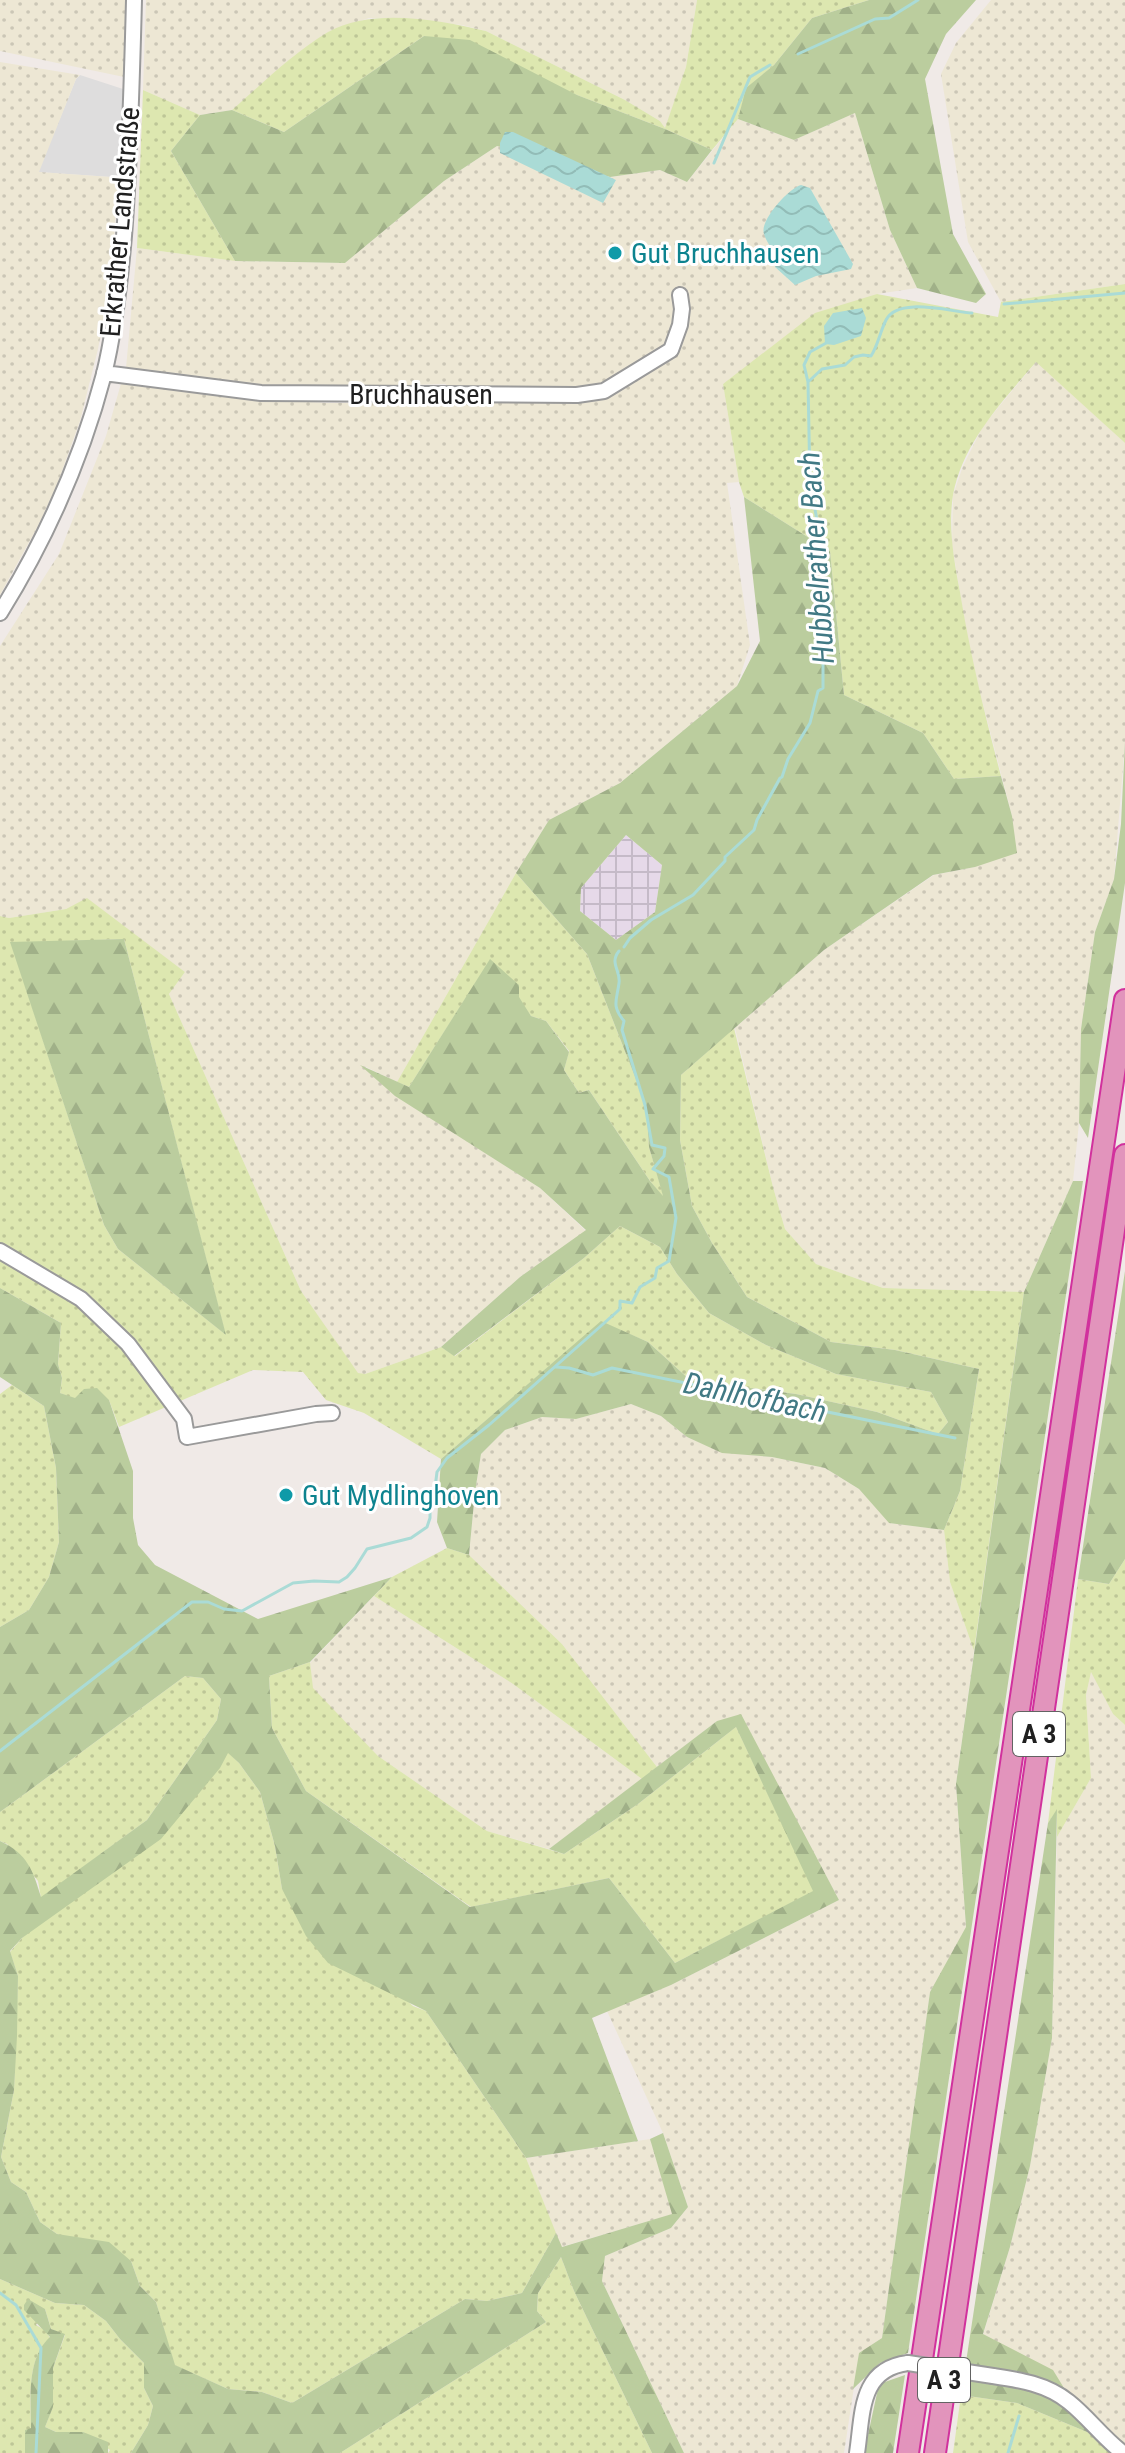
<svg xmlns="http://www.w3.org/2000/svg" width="1125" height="2453" viewBox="0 0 1125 2453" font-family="'Roboto Condensed',sans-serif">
	<defs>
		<pattern id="industrial-grid" width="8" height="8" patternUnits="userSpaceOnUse" patternTransform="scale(2)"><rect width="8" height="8" fill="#e6d9e9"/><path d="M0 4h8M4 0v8" fill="none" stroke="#c5bac8"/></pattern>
		<pattern id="farmland-dots" width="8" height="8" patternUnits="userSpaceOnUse" patternTransform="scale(2)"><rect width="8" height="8" fill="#ede7d4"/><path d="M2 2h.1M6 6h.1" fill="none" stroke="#cbc6b6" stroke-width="1.8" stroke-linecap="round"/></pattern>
		<pattern id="grass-dots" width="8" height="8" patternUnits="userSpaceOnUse" patternTransform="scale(2)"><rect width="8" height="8" fill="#dde7b0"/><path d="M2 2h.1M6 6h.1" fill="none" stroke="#bdc697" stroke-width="1.8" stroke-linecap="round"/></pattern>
		<pattern id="forest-firs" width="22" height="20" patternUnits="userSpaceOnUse" patternTransform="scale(2)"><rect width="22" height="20" fill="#bbcd9e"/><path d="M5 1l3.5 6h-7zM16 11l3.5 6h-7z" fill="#a0b088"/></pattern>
		<pattern id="water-waves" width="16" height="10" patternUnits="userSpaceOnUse" patternTransform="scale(2)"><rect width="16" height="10" fill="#aadbd6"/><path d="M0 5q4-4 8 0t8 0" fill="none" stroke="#92bcb7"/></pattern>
	</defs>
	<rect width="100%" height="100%" fill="#f0eae7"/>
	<path fill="#dedddd" d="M80,75L123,89L118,181L111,177L38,172L76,79Z"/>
	<path fill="url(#industrial-grid)" d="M626,835L662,865L655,912L616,940L580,911L581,888Z"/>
	<path fill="url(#farmland-dots)" d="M0,0H126L124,77L0,51Z
		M146,0H697L686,67L665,129L660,121L625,100L486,31L462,25L402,18H369L330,31L294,56L232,110L200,115L143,90Z
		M991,0H1125V284L1001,302L968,242L941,74L956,43Z
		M0,62L80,75L76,79L39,172L111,177L118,181L111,283L98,349L80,421L57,485L38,526L0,595Z
		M855,113L890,230L917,288L877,294L723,384L739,482L727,483L750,645L737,686L620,783L549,820L516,873L397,1082L364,1066L396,1096L540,1188L586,1231L520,1277L441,1347L365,1374H358L301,1291L169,994L185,972L87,899L66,909L9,918L0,916V646L59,554L106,436L122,380L272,400L329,403L447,402L446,384L306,388L235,384L126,368L137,248L235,261L345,263L444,181L497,146L610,177L660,170L687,182L738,119L794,140Z
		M1037,361L1125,443V741L1114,879L1095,932L1081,1029L1079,1123L1073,1181L1024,1292L883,1288L816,1264L785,1229L773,1187L735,1028L824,950L934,875L975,867L1012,816L970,654L952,544L953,495L963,466L983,426Z
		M631,1404L661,1416L687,1437L722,1452L772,1457L825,1468L859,1489L890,1523L944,1530L950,1582L974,1651L956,1784L966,1928L930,1992L882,2338L859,2354L844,2453H684L602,2281L605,2256L671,2228L688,2207L663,2133L607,2011L671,1985L839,1900L793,1814L717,1721L657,1767L562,1644L469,1555L475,1492L481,1454L505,1430L542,1417L576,1419Z
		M374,1596L513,1684L642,1779L549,1849L487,1831L378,1756L312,1688L310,1663Z
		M1091,1671L1113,1714L1125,1725V2444L1067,2394L983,2335L1010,2247L1030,2166L1052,2038L1057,1837L1091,1778L1086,1695Z
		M650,2139L673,2214L561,2247L526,2158Z"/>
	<path fill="url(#grass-dots)" fill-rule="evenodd" d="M697,0H869L812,18L774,65L747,88L738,119L712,150L665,129L424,36L284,132L232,110C263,83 293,53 328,32C372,7 440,20 486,31L625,100L660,121L665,128L686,67Z
		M143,90L200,115L171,151L235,261L137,248Z
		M1125,284V443L1036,362C1003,401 963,442 953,495C948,527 954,560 960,592C970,654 985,715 1001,776L954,779L923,733L844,695L830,551L744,497L739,482L723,384L815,313L877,294L998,317L1001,302Z
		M516,873L587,954L646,1105L649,1147L664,1198L650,1181L589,1090L579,1093L564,1070L569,1051L546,1021L531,1016L490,960L409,1087L397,1082Z
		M87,898L185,972L169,994L301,1291L358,1373L365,1374L441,1347L455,1356L584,1258L620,1226L660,1247L677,1274L709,1313L766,1345L836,1374L931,1392L948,1422L938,1434L877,1412L796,1394L690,1380L648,1342L601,1322L441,1459L364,1413L326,1400L303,1372L253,1370L119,1427L109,1400L75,1399L60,1393L62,1378L58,1364L61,1323L0,1288V916L9,918L66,909ZM124,939L225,1333V1334L118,1249L104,1225L11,943Z
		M734,1028L773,1187L785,1229L816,1264L883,1288L1024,1292L974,1651L950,1582L944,1530L960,1491L979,1369L895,1350L831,1342L747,1297L712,1243L692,1206L680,1140L681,1075Z
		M12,1385L44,1406L56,1468L59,1542L49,1577L29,1610L0,1627V1394Z
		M447,1548L469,1555L562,1644L657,1767L642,1779L513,1684L374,1596L392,1577Z
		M1125,1559V1725L1113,1714L1091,1672L1086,1695L1091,1778L1057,1837V1810L1048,1823L1078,1579L1109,1584Z
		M310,1662L313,1688L378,1756L487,1831L564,1854L638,1804L736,1727L814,1891L675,1963L609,1878L471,1907L306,1791L272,1728L269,1676Z
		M185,1676L203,1678L221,1699L217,1720L147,1820L41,1898L38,1881L7,1844L0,1841V1812Z
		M228,1752L239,1763L260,1792L275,1846L282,1889L413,2006L426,2011L526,2158L556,2233L522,2293L487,2301L465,2299L292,2403L262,2392L228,2389L174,2365L156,2302L140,2286L131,2261L57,2234L40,2222L26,2192L11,2182L1,2157L14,2090L18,1976L10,1952L22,1938Z
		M561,2257L574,2291L652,2453H340L546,2322L537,2311L538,2293Z
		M0,2279L55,2303L84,2305L106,2321L120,2339L144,2363V2388L153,2406L148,2425L131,2453H108L110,2450L83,2432H56L45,2427L53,2406V2368L65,2335L51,2329L45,2309L36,2325L45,2330L50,2338C26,2359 31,2400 31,2429L25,2431V2453H0Z
		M961,2395L1017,2403L1092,2434L1118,2453H953Z"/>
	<path fill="url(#forest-firs)" fill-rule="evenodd" d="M869,0H976L946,34L925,79L953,234L986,294L976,303L917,288L890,230L855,113L794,140L738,119L746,88L774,65L812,18Z
		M424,36L470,40L577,95L665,129L712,150L687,182L660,170L610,177L497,146L444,181L345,263L235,261L171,151L200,115L232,110L284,132Z
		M744,497L830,551L844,695L923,733L954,779L1001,776L1012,816L1017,853L975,867L933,875L824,950L681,1075L680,1140L692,1206L712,1243L747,1297L831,1342L895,1350L979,1369L960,1491L944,1530L889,1523L859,1489L825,1468L772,1457L722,1453L687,1437L661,1416L631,1404L576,1419L542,1417L505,1430L481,1454L475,1492L469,1555L447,1548L437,1522L441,1459L601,1321L648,1342L690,1380L796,1394L877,1412L938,1434L948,1422L931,1392L836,1374L766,1345L709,1313L677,1274L660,1247L620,1226L584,1258L454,1356L441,1347L520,1277L586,1230L540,1188L395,1096L360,1065L409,1087L490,959L519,985V997L531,1016L546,1021L569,1052L564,1070L579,1093L589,1090L650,1181L663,1196L649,1147L646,1105L587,954L516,873L549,820L620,783L737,686L760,641ZM626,835L662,865L655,912L616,940L580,911L581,888Z
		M1125,741V883L1088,1138L1079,1123L1081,1029L1095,932L1114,879L1121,824Z
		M124,939L226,1335L118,1249L104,1225L10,942Z
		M1073,1181H1083L908,2353L880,2363L853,2389L859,2353L882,2338L930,1992L966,1927L956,1784L1024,1292Z
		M1125,1271V1559L1109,1584L1078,1579Z
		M0,1288L61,1323L58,1364L62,1378L60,1393L75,1398L84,1389L97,1388L109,1400L133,1471V1518L138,1545L155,1565L258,1619L392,1577L310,1662L269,1676L272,1728L306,1791L470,1907L609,1878L675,1963L813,1891L736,1727L638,1804L564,1854L549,1849L717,1721L741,1714L839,1900L671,1985L592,2018L638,2141L526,2158L426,2011L328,1963L306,1936L282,1889L275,1846L260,1792L239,1763L228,1753L220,1768L161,1839L22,1938L10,1951L18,1976L17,2036L14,2090L1,2157L11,2182L26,2192L40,2222L57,2234L109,2242L131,2261L140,2286L156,2302L175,2365L228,2389L262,2392L292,2403L465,2299L487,2301L522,2293L556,2233L562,2247L672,2214L650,2139L663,2133L688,2207L671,2228L605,2256L602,2281L684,2453H652L574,2291L561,2257L538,2293L537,2311L546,2322L340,2453H131L148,2425L153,2406L144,2388V2363L120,2339L106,2321L84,2305L55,2303L0,2279V1841C28,1854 33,1871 41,1897L147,1820L217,1720L221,1699L203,1678L185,1676L0,1812V1627L29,1610L49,1577L59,1542L56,1468L44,1406L0,1377Z
		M1057,1809L1052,2038L1030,2166L1010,2247L983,2334L1053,2370L1092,2434L1017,2403L961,2395L1048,1823Z
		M28,2299L45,2309L51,2329L65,2334L53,2368V2407L45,2427L56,2432H83L108,2442V2453H25V2430L31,2428C31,2399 26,2359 50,2337L24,2310V2305Z
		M905,2375L893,2453H864L879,2384Z"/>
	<path fill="url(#water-waves)" d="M505,132H513L616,180L603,203L500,153V143Z
		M801,185L810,188L853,264L851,269L816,276L795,285L775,267L778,262C776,253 767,244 764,234C759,221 789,188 801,185Z
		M862,308L866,318L861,336L834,345L825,344L824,326L833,313Z"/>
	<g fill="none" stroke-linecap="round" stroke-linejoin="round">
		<path stroke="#aadbd6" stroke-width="3" d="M798,54L875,19L889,18L918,0
			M714,163L750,77L770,65
			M1004,304L1125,293
			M808,382L822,369L845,365L854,357L863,355L871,356C878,345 880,332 886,320C898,296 951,312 972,313
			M624,947L630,938L651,920L693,895L725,861V857L754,830L757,820L780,778L782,777L788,759L810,723L818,691L823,688V650L827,637L820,618L823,586L816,584L819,546L817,540L818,525L810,484L808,382L804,365L810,352L828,342
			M556,1367L569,1368L593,1375L612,1368L955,1438
			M0,1751L192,1602H208L224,1609L242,1611L293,1583L314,1581L339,1582L347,1577L355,1568L367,1549L411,1538L427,1527L430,1518V1498L435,1488L437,1472L447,1458L489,1425L620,1309V1301L632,1303L640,1287L655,1278L657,1268L669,1261L676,1218L669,1177L653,1169L664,1156L665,1148L652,1145L645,1105L622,1030L624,1021C611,1005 617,1000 619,983C621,971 609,963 619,951
			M0,2293L16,2305L41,2348L36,2453
			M1008,2453L1019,2416"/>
		<defs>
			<path id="minor" d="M104,373L261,393L577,395L604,391L671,350L680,325L682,309L680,295
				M0,613C46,539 82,458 104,374C115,330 120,282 124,236C130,158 132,79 134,0
				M0,1251L81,1299L128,1344L184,1419L187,1437L316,1414L332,1413
				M993,2376C1020,2380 1047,2384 1069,2402C1088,2417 1103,2438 1123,2453
				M857,2453C863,2414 859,2369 908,2363"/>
			<path id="highway" d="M908,2453L1125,1000
				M935,2453L1125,1155"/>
		</defs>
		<use href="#minor" stroke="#9a9a9a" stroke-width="18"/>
		<use href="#highway" stroke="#d1319d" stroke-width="24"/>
		<use href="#minor" stroke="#fff" stroke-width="14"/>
		<use href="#highway" stroke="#e294bc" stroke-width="20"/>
		<defs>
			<path id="minor-bridge" d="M908,2363L993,2376"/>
		</defs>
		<use href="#minor-bridge" stroke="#9a9a9a" stroke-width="18" stroke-linecap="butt"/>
		<use href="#minor-bridge" stroke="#fff" stroke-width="14"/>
	</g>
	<g fill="#0f9aa8" stroke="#fff" stroke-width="3">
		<circle cx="615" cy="253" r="8"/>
		<circle cx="286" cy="1495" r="8"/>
	</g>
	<g text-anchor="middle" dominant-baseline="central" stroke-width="6" stroke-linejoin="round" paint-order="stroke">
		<g fill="#fff" stroke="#636363" stroke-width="2">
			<rect x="1013" y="1712" width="52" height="44" rx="6"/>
			<rect x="918" y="2358" width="52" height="44" rx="6"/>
		</g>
		<g font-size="26" font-weight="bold" fill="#202020">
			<text x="1039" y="1734">A 3</text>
			<text x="944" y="2380">A 3</text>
		</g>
		<g font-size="28" fill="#202020" stroke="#fff">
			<text transform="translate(120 222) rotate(-85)">Erkrather Landstraße</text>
			<text x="421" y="394">Bruchhausen</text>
		</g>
		<g font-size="28" fill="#0d838f" stroke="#fff" text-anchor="start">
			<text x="631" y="253">Gut Bruchhausen</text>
			<text x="302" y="1495">Gut Mydlinghoven</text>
		</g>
		<g font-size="30" font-style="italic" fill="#417984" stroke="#fff">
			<text transform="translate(816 558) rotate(-94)">Hubbelrather Bach</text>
			<text transform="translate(755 1397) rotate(12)">Dahlhofbach</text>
		</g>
	</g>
</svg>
